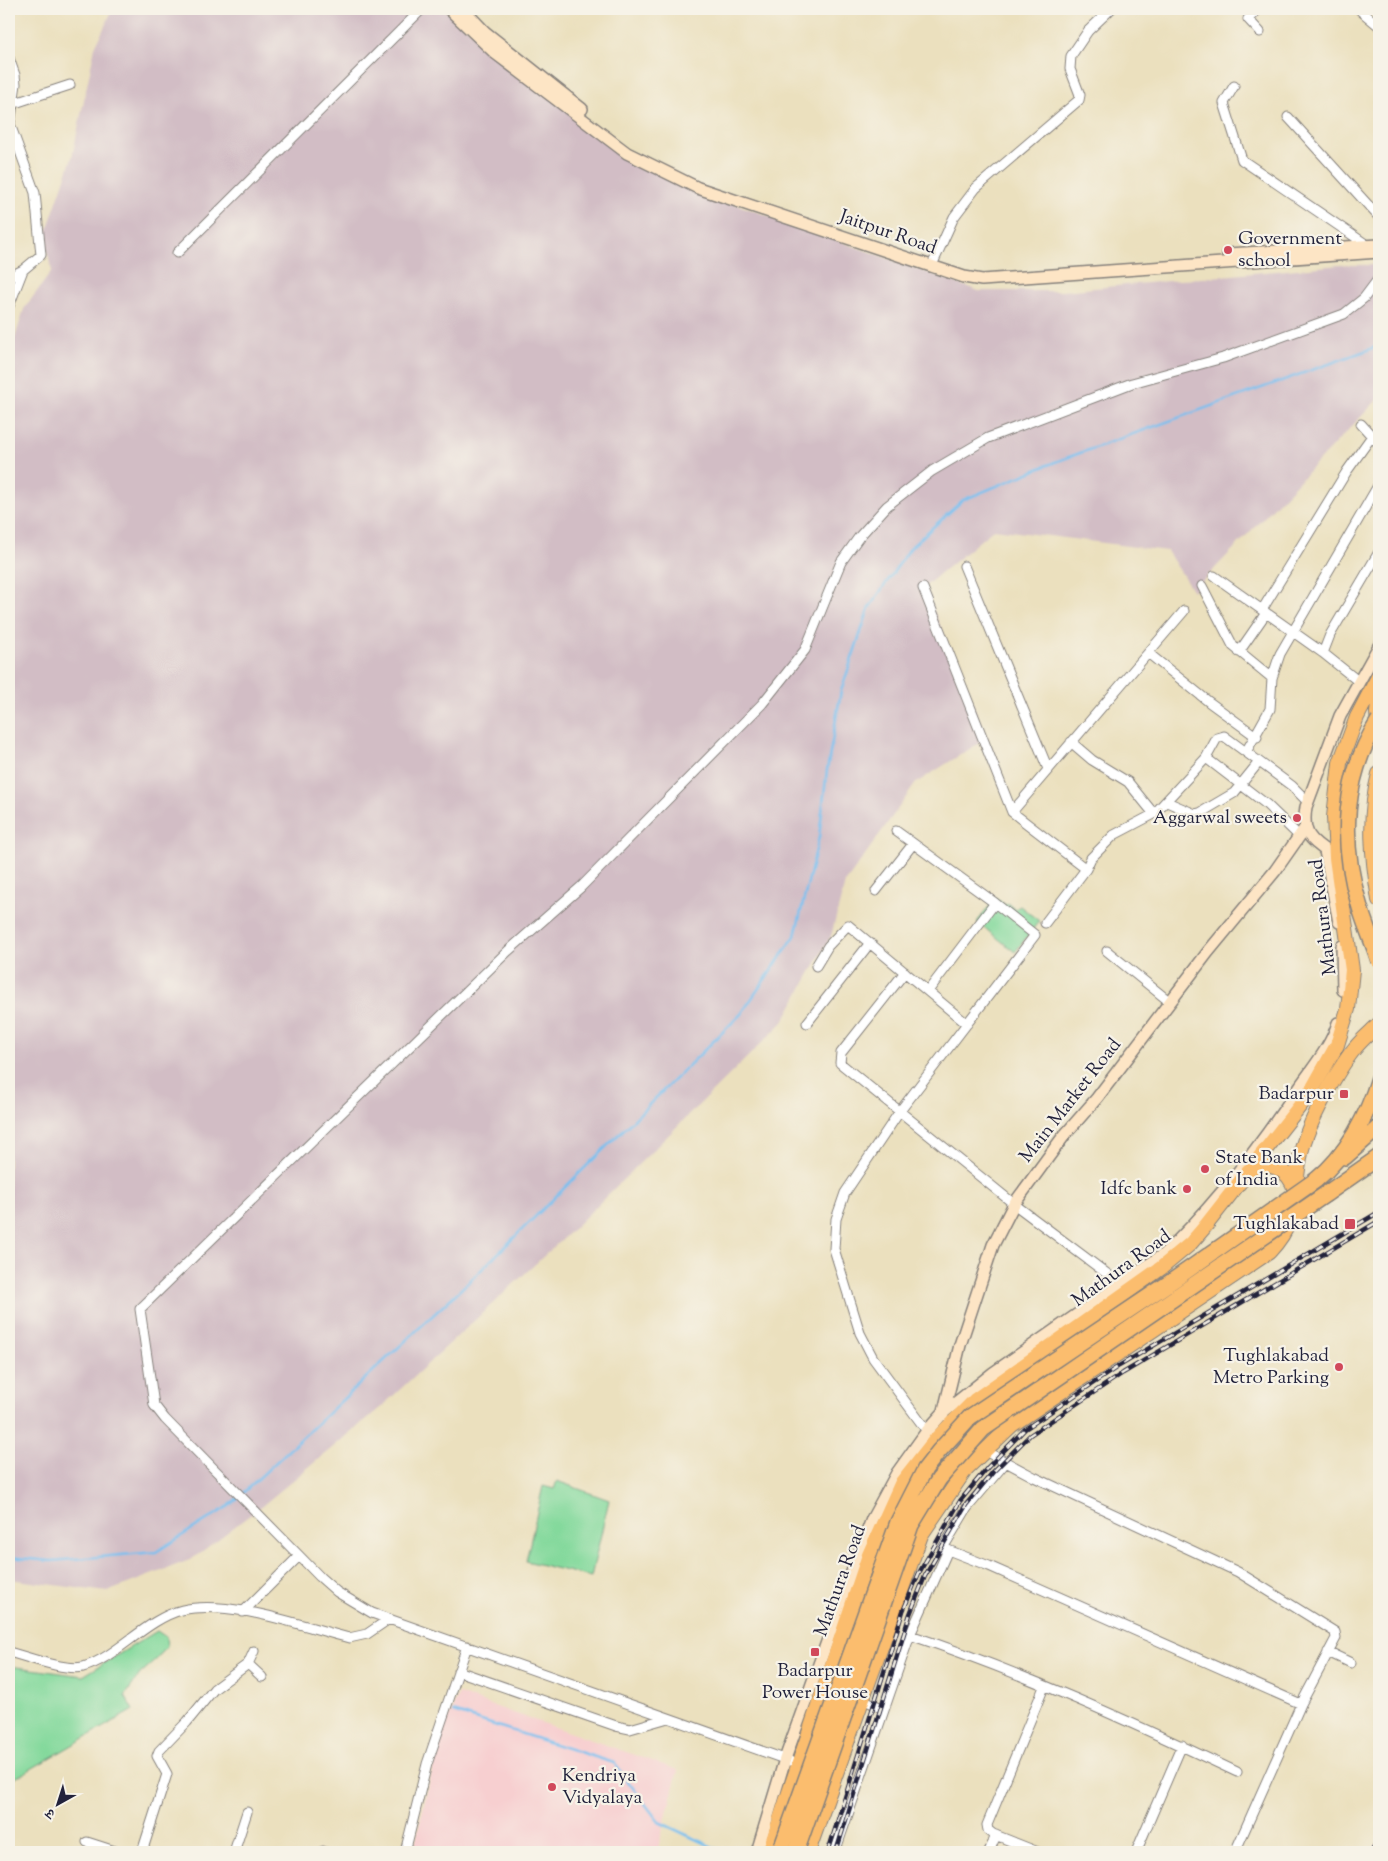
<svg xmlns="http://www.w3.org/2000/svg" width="1388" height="1861" viewBox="0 0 1388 1861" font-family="'Sorts Mill Goudy','Noto Serif Devanagari',serif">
	<rect width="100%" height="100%" fill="#f7f3e8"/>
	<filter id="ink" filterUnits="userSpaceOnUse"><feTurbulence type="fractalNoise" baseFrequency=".02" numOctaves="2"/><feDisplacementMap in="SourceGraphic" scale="10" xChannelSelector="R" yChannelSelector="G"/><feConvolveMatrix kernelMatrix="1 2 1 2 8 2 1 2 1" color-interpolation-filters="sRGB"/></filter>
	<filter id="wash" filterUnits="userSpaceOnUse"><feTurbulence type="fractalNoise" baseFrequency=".0096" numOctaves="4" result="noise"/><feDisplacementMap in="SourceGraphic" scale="20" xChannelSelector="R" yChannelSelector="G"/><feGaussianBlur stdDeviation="1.12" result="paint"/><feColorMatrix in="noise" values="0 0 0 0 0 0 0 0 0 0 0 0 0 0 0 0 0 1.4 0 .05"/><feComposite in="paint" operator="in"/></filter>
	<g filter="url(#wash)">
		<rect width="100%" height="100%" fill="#ebe0be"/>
		<path fill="#f7cfd0" d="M459,1694L678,1770L657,1852H413L440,1736Z"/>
		<path fill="#d2bdc5" d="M113,9H443L630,157L696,190L979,291H1063L1340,265H1379V398L1193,591L1167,551L994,529L924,587L987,738L916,783L845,883L831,936L783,1022L573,1229L379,1409L263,1505L192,1559L107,1592L9,1579V357L24,309L52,271L44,239L72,158L95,47Z"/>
		<path fill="#84d99c" stroke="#537e6c" d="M996,898L1005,905L1007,903L1015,909L1020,906L1039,921L1015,952L977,922Z
			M557,1481L609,1500L591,1577L526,1561L543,1486L554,1489Z
			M157,1631L166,1637L167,1646L157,1659L140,1674L125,1696L133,1710L12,1780L9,1779V1666L83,1676Z"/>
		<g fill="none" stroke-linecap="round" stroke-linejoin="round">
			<path stroke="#78c0f0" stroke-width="2.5" d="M9,1557L51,1561L156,1552L229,1506L477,1274L741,1014L795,936L819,837L827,770L841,691L869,608L911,547L963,500L1055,462L1379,346
				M453,1712L614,1763L659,1822L723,1852"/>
		</g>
	</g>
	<g filter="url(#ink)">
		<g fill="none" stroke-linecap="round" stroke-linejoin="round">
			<defs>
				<path id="street" d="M1258,9L1248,19L1260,32
					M1361,11L1379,26
					M9,58L15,75L16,84L10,124L35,193L41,255L23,270
					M1234,86L1224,103L1242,160L1367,245
					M12,104L70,85
					M1288,117L1379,217
					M177,253L422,9
					M934,261L954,217L976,188L1079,100L1080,95L1070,69L1071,56L1088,31L1111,9
					M9,277L23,270L9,306
					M1361,424L1379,444
					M964,566L1048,769
					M1214,576L1323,653
					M1202,586L1233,646L1272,678
					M923,588L1012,812L1086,869
					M1262,610L1347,471L1372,436
					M1239,652L1266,613
					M1148,653L1209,702L1257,737
					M1358,681L1323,653L1330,635L1379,552
					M1071,742L1092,760L1128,782L1154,814
					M1246,752L1270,709L1272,678L1280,654L1379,484
					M1206,758L1217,738L1224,736L1292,786L1308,802
					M1167,802L1195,814L1200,813L1234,793L1259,762
					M1012,812L1184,611
					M896,831L995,903L1035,935L900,1111L845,1193L836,1219L834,1249L860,1333L873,1358L927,1431
					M876,891L913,844
					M1045,923L1086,869L1091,858L1114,835L1154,814L1206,758L1266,804L1299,836
					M1107,951L1170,1002
					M816,966L828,946L848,925L967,1024
					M905,972L841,1053L840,1063L1014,1204L1122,1285
					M928,991L995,903
					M807,1023L870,943
					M985,1451L1034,1477L1238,1572L1335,1632L1336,1638L1301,1704L1235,1852
					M947,1552L943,1548L967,1508L1006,1462
					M243,1612L299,1556
					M910,1635C1022,1672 1131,1722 1237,1772
					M9,1652C28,1657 64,1671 83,1667C115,1659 146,1619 182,1610C229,1599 302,1626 349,1638L367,1634L389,1619
					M1328,1652L1351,1663
					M248,1664L262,1677
					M458,1671L616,1726L630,1729L668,1718
					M862,1699L884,1709
					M790,1761L372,1613L337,1592L320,1577L165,1419L154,1405L140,1309L508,951L581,887L762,704L805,650L841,562L859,537L887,506L932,471L988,438L1132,383L1223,358L1344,314L1364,298L1379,278
					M87,1842L118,1852
					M142,1852L167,1774L157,1756L159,1751L187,1722L214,1689L248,1664L254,1651
					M234,1852L247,1812
					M323,1852V1851
					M405,1852L427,1764L467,1646
					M835,1852L910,1635L948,1550L989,1566L1301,1704
					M989,1852L996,1835
					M1038,1852L993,1834L988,1830L987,1825L1044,1687
					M1136,1852L1182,1745"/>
				<path id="secondary" d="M449,9L495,53L627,153L698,188L964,277L982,280L1379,252
					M463,9L485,32L582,109
					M1228,254L1379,245
					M1325,851L1339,922
					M1331,854C1309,840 1302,833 1306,807L1340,716L1379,646
					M1342,946L1343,990
					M943,1415L960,1345L993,1245L1014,1204L1063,1137L1097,1098L1208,952L1275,871L1305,828
					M757,1852L785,1759L852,1572L872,1519L897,1473L927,1431L943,1413L993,1373L1164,1254C1217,1204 1261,1145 1301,1085C1315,1065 1331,1046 1338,1023"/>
				<path id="primary" d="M1379,695L1377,713L1379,735
					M1379,774C1368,817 1372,857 1379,900
					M1248,1171C1267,1158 1290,1169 1295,1191
					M769,1852L869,1555L902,1482L935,1440L975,1400L1161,1268L1190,1244L1203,1229L1310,1093L1337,1045L1348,1009L1352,970L1336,858L1334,817L1340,763L1357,717L1379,675
					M808,1852L921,1535L966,1469L1012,1425L1269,1252C1302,1217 1291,1194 1301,1153C1307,1125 1337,1070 1355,1048C1362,1039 1371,1032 1379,1024"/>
				<path id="highway" d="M1345,1157L1379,1127
					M1316,1180C1347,1155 1368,1115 1379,1078
					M1326,1194L1379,1157"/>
			</defs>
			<use href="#street" stroke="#86817c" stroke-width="11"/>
			<use href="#secondary" stroke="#86817c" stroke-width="14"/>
			<use href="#primary" stroke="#86817c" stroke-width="16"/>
			<use href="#highway" stroke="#86817c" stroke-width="18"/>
			<use href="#street" stroke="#fff" stroke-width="9"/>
			<use href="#secondary" stroke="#fde5c5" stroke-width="11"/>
			<use href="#primary" stroke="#fbbd6e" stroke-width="14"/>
			<use href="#highway" stroke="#fbbd6e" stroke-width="15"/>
			<defs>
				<path id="rail" d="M828,1852L903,1611L919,1573L960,1501L988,1467L1025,1429L1119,1366L1379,1212
					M836,1852L910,1614L925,1576L966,1505L993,1472L1030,1435L1123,1373L1379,1221
					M1372,1852L1379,1836"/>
			</defs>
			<use href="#rail" stroke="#22223b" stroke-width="4.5"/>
			<use href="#rail" stroke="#f7f3e8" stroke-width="2.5" stroke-dasharray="8" stroke-linecap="butt"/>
			<defs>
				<path id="highway-bridge" d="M1379,720C1343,776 1340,841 1359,904C1364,923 1373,942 1379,961
					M780,1852L898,1522L925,1469L939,1451L970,1417L1175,1279L1316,1180
					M796,1852L911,1525L939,1479L983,1429L1326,1194"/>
			</defs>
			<use href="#highway-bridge" stroke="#86817c" stroke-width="18" stroke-linecap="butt"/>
			<use href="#highway-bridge" stroke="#fbbd6e" stroke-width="15"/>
		</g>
	</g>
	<g fill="#d1495b" stroke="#f7f3e8" stroke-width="2">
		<circle cx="1228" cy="250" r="5"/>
		<circle cx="1297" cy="818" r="5"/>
		<rect x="1339" y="1089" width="10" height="10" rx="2.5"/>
		<circle cx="1205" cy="1169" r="5"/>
		<circle cx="1187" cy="1189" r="5"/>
		<rect x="1344" y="1218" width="12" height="12" rx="2.5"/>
		<circle cx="1339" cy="1367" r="5"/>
		<rect x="810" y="1647" width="10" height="10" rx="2.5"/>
		<circle cx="552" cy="1787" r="5"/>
	</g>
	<g text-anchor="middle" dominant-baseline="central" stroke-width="4.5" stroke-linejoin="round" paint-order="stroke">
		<g font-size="19" fill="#22223b" stroke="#f7f3e8">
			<text transform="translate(888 233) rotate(19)">Jaitpur Road</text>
			<text transform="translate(1324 917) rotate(-97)">Mathura Road</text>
			<text transform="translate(1071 1101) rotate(-52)">Main Market Road</text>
			<text transform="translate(1122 1269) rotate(-36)">Mathura Road</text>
			<text transform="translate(841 1581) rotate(-70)">Mathura Road</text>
		</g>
		<g font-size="19" fill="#22223b" stroke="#f7f3e8" text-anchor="end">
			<text x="1238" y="239" text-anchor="start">Government<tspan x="1238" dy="22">school</tspan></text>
			<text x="1287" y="818">Aggarwal sweets</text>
			<text x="1334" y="1094">Badarpur</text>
			<text x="1215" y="1158" text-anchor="start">State Bank<tspan x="1215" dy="22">of India</tspan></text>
			<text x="1177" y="1189">Idfc bank</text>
			<text x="1339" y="1224">Tughlakabad</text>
			<text x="1329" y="1356">Tughlakabad<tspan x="1329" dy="22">Metro Parking</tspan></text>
			<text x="815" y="1671" text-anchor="middle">Badarpur<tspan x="815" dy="22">Power House</tspan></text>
			<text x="562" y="1776" text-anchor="start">Kendriya<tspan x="562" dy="22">Vidyalaya</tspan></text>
		</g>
	</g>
	<rect width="1388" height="1861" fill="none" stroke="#f7f3e8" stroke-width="30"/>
	<g transform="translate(58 1804) rotate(219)" stroke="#f7f3e8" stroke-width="4" paint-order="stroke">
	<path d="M0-4L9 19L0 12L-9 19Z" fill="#22223b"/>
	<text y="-8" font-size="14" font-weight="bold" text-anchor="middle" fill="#22223b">उ</text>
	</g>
</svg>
